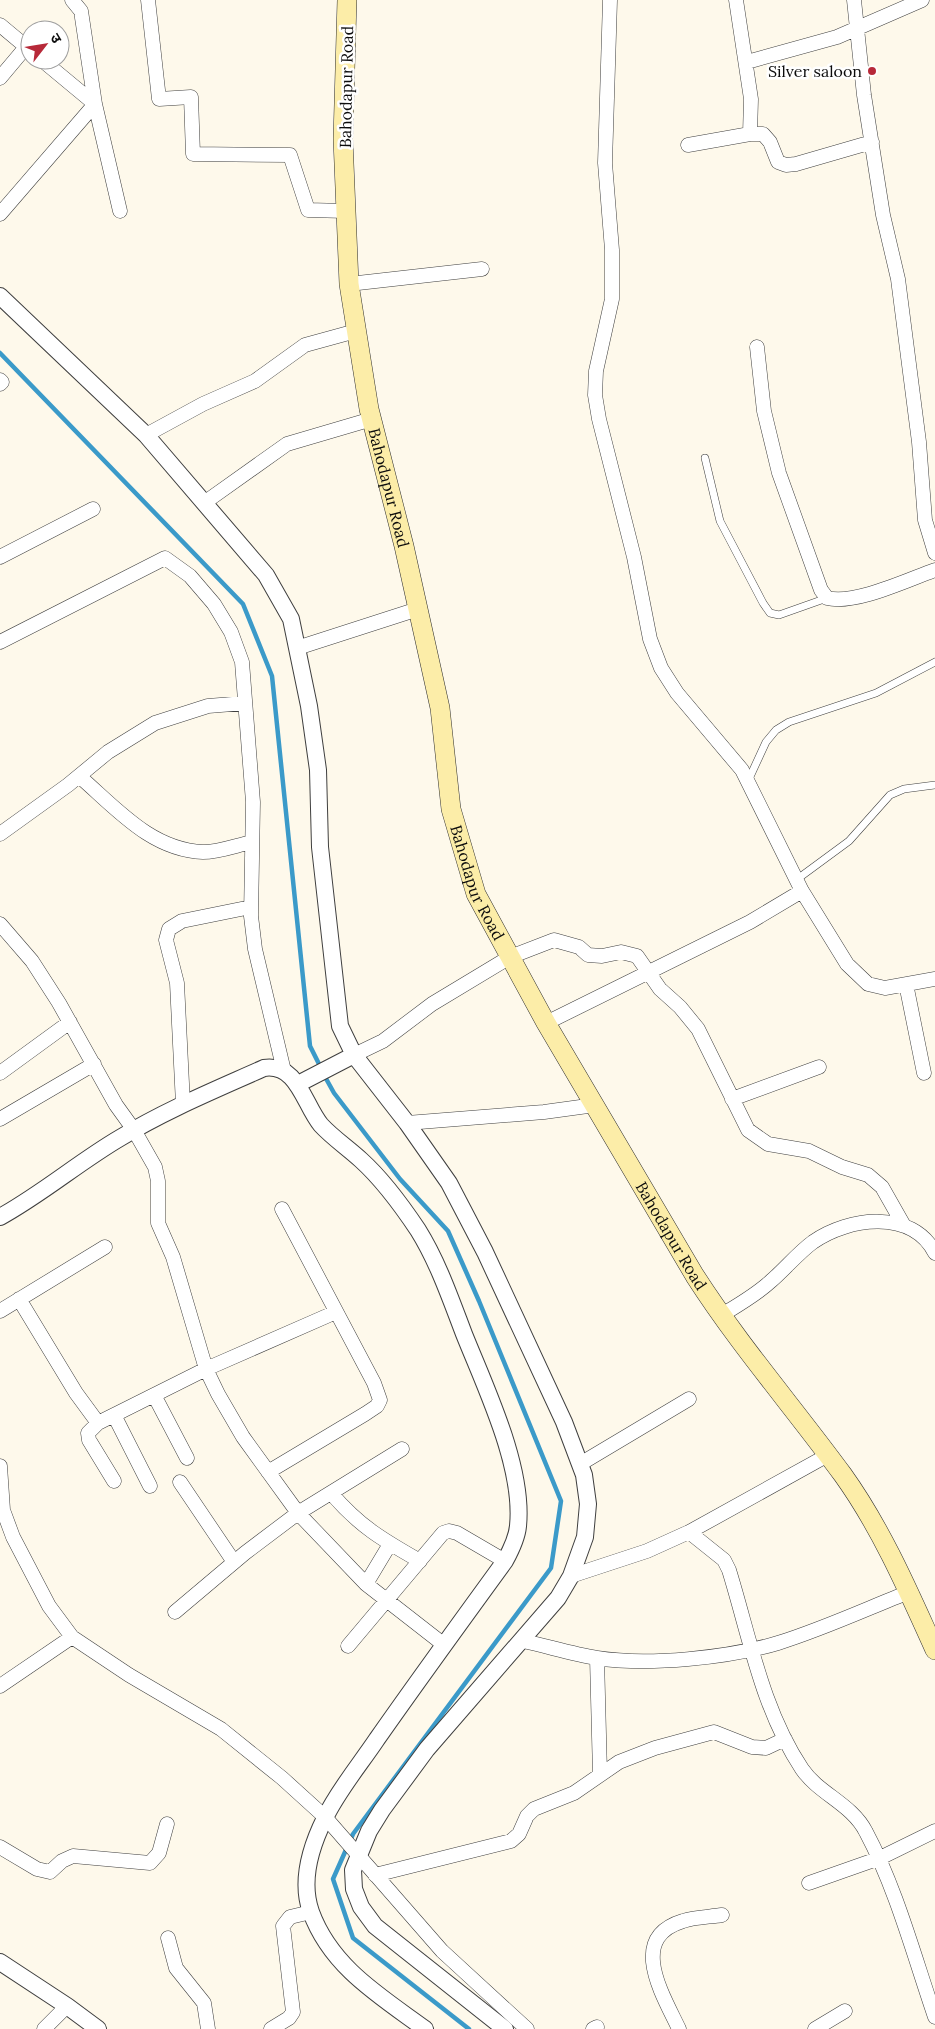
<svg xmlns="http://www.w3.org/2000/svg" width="935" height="2029" viewBox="0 0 935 2029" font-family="Lora,'Noto Sans Devanagari',serif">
	<rect width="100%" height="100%" fill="#fef9eb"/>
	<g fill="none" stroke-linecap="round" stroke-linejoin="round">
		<path stroke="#3b9ac9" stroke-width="4.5" d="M0,353L243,604L272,676L310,1046L321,1068
			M324,1075L334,1093L400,1179L448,1231L479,1301L561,1501L551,1568L353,1834L333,1879L353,1938L469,2029"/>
		<defs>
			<path id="service" d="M705,458L720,521L763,603L770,613L779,615L827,598
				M748,781L766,742L776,730L789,722L876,693L935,662
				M796,880L849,841L890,795L904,789L935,785"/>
			<path id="minor" d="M72,0L81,11L95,104L120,211
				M148,0L159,99L191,97L193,154L290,155L308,210L346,211
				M610,0L605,163L612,250V299L596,371L595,395L599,419L634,557L650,639L661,668L677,693L742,770L802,891L847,964L868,984L885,988L935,979
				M736,0L751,99L750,134H763L770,142L778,162L786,165L796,164L872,142
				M854,0L864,95L883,215L898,279L919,442L925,520L935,553
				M0,25L30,50
				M42,60L95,104
				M747,62L837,37L922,0
				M0,78L26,47
				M688,145L750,134
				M0,214L95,104
				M349,284L482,269
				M757,347L764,411L779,473L821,590L827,598C855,605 907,580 935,570
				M0,380L2,382L0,384
				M146,435L203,404L255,381L305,345L356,331
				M204,503L287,444L372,419
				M0,557L93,509
				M0,642L165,558L190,576L214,604L231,632L242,662L253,802L251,916L255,949L284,1071
				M297,648L418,609
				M79,776C116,808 151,850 203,852C219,852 237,845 252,842
				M0,834L68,785L108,752L155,723L208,706L245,703
				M0,924L32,961L59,1003L116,1105L134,1130L155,1167L158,1181V1223L173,1257L206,1369L218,1394L243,1437L298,1513L366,1584L443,1644
				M906,984L924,1073
				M546,1023L750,922L802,891
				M354,1055L383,1041L432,1004L510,957L554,940L579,947L588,955L602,956L621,952L637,956L660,989L680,1007L698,1029L748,1130L768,1144L809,1151L842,1167L868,1175L882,1187L903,1224
				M0,1073L70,1022
				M732,1099L819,1067
				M183,1104L177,983L166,940L169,929L182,921L251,907
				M0,1119L94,1064
				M407,1123L544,1112L595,1105
				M19,1299L76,1393L98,1423
				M0,1311L105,1247
				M720,1316C738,1305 756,1295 771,1281C785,1269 798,1253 813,1242C849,1217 912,1209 935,1253
				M154,1395L187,1458
				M114,1415L150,1486
				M580,1464L689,1399
				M0,1466L3,1510L13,1537L49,1606L72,1637L129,1675L221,1729L282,1778L325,1817L442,1951L527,2029
				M268,1472L365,1414L377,1406L380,1400L374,1383L282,1209
				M114,1481L89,1440L88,1433L98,1423L206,1369L336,1312
				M180,1482L234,1562
				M331,1493C359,1526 383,1540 420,1561
				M689,1532L724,1560L729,1570C750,1638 762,1709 802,1769C819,1794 852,1804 866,1832C896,1888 914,1956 935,2017
				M571,1576L647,1551L689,1532L828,1455
				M366,1584L390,1544
				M175,1612L245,1553L298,1513L402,1449
				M523,1641C547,1646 572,1654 597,1658C648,1666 728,1658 778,1643C823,1629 866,1609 909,1592
				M348,1646L443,1533L449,1531L457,1533L505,1561
				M597,1658L600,1774
				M0,1686L72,1637
				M0,1847L37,1869L50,1872L62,1861L73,1856L150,1863L159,1853L167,1824
				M375,1875L511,1841L519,1834L527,1816L534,1809L574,1793L619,1762L655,1748L714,1732L752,1747L766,1748L785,1739
				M809,1883L880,1858L935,1831
				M168,1938L176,1968L204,2003L208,2029
				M44,2029L67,2006
				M271,2029L289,2018L293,2012L283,1926L290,1917L311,1912
				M593,2029L597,2027
				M679,2029C663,1995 627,1938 683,1921C695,1917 710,1917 722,1915
				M815,2029L845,2011"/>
			<path id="tertiary" d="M0,296L146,435L266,575L291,619L309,706L318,770L320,847L340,1026L354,1055L407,1123L449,1183L485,1252L564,1422L584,1475L588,1504L585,1537L571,1576L558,1598L427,1749L382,1810L369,1831L353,1870L354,1889L361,1907L375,1926L505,2029
				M298,1084L354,1055
				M0,1217C42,1194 79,1162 120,1138C166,1110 215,1090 264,1068C298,1063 304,1105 321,1125C333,1138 348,1148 361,1160C382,1179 402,1206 418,1230C438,1262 451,1300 464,1334C486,1389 524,1467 518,1526C517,1538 511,1550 505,1561C462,1620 419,1679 377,1739C361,1763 337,1792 325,1818C311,1846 300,1881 311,1912C331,1967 380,1996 425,2029
				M0,1962L67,2006L98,2029"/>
			<g id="secondary">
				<path id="s1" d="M347,0L343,139L349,284L369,409L404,546L440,708L451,809L476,894L546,1023L695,1276C740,1346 794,1408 843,1475C881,1528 908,1590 935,1650"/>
			</g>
		</defs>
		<use href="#service" stroke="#3f3f3f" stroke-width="8"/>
		<use href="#minor" stroke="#3f3f3f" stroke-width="15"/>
		<use href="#tertiary" stroke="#3f3f3f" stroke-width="18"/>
		<use href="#secondary" stroke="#2e2e2e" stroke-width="20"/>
		<use href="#service" stroke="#fff" stroke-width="7"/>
		<use href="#minor" stroke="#fff" stroke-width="14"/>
		<use href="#tertiary" stroke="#fff" stroke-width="16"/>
		<use href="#secondary" stroke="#fceda8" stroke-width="19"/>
	</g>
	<circle fill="#b72939" stroke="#fff" stroke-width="2" cx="872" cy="71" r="5"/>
	<g text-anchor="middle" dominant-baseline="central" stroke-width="5" stroke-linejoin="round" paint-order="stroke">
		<g font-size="16" fill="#0c0c0c" stroke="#fff" text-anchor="end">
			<text x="862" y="71">Silver saloon</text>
		</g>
		<g font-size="16" fill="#0c0c0c" stroke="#fff">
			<text transform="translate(346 87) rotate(-89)">Bahodapur Road</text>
			<text stroke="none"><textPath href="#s1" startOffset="492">Bahodapur Road</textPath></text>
			<text stroke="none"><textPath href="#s1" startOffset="898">Bahodapur Road</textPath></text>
			<text stroke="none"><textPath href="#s1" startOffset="1302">Bahodapur Road</textPath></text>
		</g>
	</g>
	<g transform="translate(45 45) rotate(59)"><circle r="24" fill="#ffffff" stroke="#9e9e9e"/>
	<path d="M0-4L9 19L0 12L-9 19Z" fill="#b72939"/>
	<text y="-8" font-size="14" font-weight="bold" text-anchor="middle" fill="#0c0c0c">उ</text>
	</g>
</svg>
